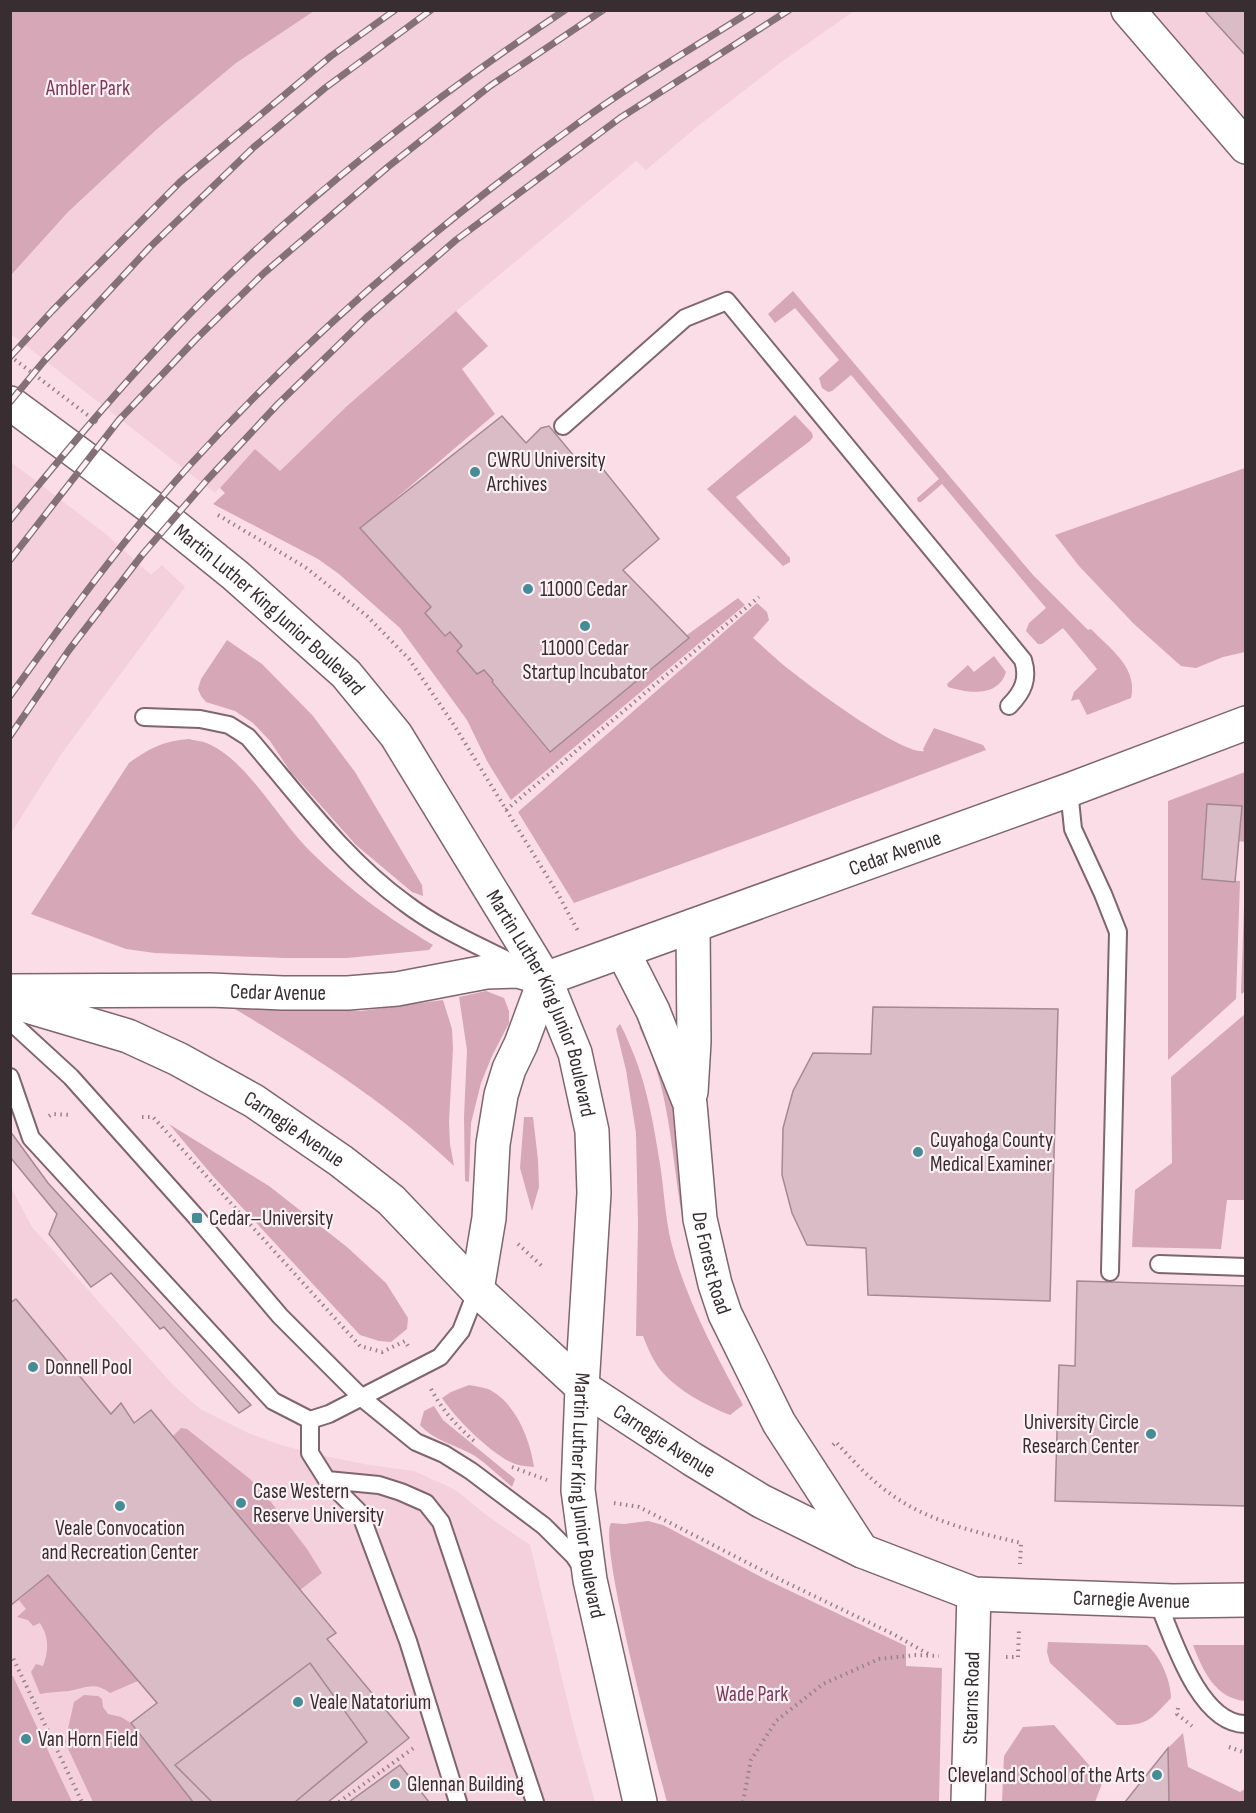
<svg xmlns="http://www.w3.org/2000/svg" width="1256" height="1813" viewBox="0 0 1256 1813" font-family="'Sofia Sans Condensed',sans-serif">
	<rect width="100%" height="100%" fill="#fbdde7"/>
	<path fill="#f4cfdc" d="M314,11H854L780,63L698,126L646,170L636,161L425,337L347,406L280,472L255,449L215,493L11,334L10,275L68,212L156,130L236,63Z
		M1128,11H1245V147Z
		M11,462L107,535L151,575L162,565L185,587L62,753L11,833Z
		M10,1186L32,1227L172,1384L200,1409L248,1433L278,1444L310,1453L369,1465L414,1471L454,1489L489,1517L530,1545L574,1728L595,1802H11Z"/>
	<path fill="#d5a7b7" d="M11,10H314V11L236,63L156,130L68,212L11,275Z
		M793,291L1033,575L1088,630L1091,629C1110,649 1138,667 1131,698L1087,715L1079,699L1071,701L1074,692L1097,669L1063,628L1042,644H1038L1026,631L1029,623L1046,608L942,484L921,502H918L917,498L939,479L851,375L832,391L828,392L822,388L819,378L839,360L795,308L775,323L768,314Z
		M456,311L488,346L462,369L495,414L360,529L431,607L425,613L444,636L450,632L462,646L457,651L484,670L493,680L492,683L549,752L689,638L687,635L738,598L745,605L511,800L487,761L467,720L400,628L339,574L318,559L213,504L225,493L220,488L255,449L280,471L347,406Z
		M795,415L812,433L813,437L810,441L736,497L790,558V562L783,566L707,489Z
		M1245,468V652L1223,657L1196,668L1181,666L1134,624L1079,566L1055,535Z
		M757,603L767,612L769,620L753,638C767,650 780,663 795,674C815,690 903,755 924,751L923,749L934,728L983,745L986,750L775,830L574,903L518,812Z
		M227,640L262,664L313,716L355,772L422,885L423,896L412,892L356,845L290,771L270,741L253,723L235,711L206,702L201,696L198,689L201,679Z
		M994,656L1006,672C998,698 968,693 948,687L947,684L968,665L974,672Z
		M189,739C196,741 204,741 211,745C250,764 280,823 313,854C351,891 388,918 433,945L429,950L347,958H284L155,953L126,949L31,914L129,763C150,748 163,741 189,739Z
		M1245,772V842L1239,841L1207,804L1202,879L1240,881L1236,999L1168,1060V801Z
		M1245,877L1246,991L1241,994Z
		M486,991L504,998L509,1011V1023L492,1056L481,1083L471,1123L469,1182L465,1181L464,1117L467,1050L459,997Z
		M443,1000L452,1029L453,1049L449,1121L450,1144L454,1166C389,1104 312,1055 235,1009L361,1011Z
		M1245,1014V1200H1227L1221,1249L1132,1247L1135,1190L1172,1163L1171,1077Z
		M649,1023L674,1107L710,1319C699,1285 688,1251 682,1216C671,1152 670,1086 639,1027Z
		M620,1024C644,1070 652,1113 660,1164C664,1190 665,1216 671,1242C686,1300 715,1353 743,1405L730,1415C707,1406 680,1392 663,1373C654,1363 648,1349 643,1336H636L638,1223L636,1133L626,1070L616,1029Z
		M524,1117H533L538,1160L539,1187L532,1211L520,1168Z
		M169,1124L269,1186L347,1247L386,1283L408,1318L407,1329L391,1342L379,1341L360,1335L212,1175Z
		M469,1385C475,1386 482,1387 488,1389C516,1402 530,1440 534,1467C528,1466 521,1466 515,1464C493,1456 455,1418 442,1398L451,1392Z
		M434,1406L443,1420L515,1479L512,1487C500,1477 488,1465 475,1456C457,1445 434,1441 420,1425L424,1411Z
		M181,1428L187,1429L250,1479L271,1502L307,1549L322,1573L300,1590L172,1437Z
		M648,1521L663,1525L765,1579L906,1646V1666L942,1668L939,1802H667C657,1765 598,1544 611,1523L624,1524Z
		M48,1575L138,1681L110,1693C95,1681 85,1688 69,1691C59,1692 50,1692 40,1694L31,1672L36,1664L43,1666C49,1650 49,1637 40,1623L33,1626L28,1620L17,1617L26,1609L19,1600Z
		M1048,1642L1147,1645C1160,1656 1171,1680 1171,1698C1151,1719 1148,1726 1117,1725L1050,1663L1047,1652Z
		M1193,1645H1245V1701C1215,1698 1203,1671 1193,1645Z
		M11,1676H13L72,1802H11Z
		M84,1695L98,1696L102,1699L103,1707L108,1714L121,1717L131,1723L193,1802H93L65,1742L74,1702Z
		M1054,1725L1103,1781L1095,1802H1002L1004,1756L1023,1727Z
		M1183,1733L1188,1767L1240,1792L1245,1789V1802H1169L1168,1748Z"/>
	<path fill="#d9bcc6" stroke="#a48992" stroke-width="1.5" d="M1204,10H1246V56Z
		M502,416L526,443L541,428L549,426L584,468L595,459L659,539L623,570L689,638L550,752L492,682L493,680L484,670L477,674L457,651L462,646L450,632L445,636L425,613L431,607L360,528Z
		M1207,804L1242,806L1235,882L1202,879Z
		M873,1007L1058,1009L1050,1301L868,1295L866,1248L807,1245L792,1213L782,1175L783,1128L793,1091L813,1053L871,1054Z
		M10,1131L48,1183L251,1405L239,1413L164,1327L160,1329L111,1273L91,1287L49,1234L57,1214L10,1157Z
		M1077,1281L1246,1286V1506L1055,1501L1059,1365L1075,1366Z
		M16,1299L111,1414L121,1403L134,1423L151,1410L336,1633L327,1639L409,1738L328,1802H193L131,1723L157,1703L48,1575L10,1606V1303Z
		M310,1663L367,1742L295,1802H212L175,1765Z
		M1168,1748L1169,1802H1125Z
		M400,1765L429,1802H349Z"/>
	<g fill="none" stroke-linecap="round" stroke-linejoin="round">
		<defs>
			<path id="service" d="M563,426L685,318L727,301L1023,660C1029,679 1023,692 1009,706
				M144,717L200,719L229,725L248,737C298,795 343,858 405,903C439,929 479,946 517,965
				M1069,790L1073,829L1103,894L1118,932L1110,1272
				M10,1021L71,1077L197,1218L280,1316L362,1398L416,1442L444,1454L471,1471L544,1526L574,1556L582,1568
				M10,1077L31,1138L273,1401L310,1420L329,1414L440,1357L461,1331L477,1290
				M1159,1264L1246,1267
				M310,1420V1453L327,1480L360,1513L408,1641L458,1802
				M327,1480L379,1485L401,1492L426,1503L441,1522L535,1802
				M1157,1600C1172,1636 1199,1725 1246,1724"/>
			<path id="minor" d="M477,1290L489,1218L493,1144L501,1095L509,1069L521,1044L545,979"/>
			<g id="tertiary">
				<path id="s1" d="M623,952L653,1011L690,1104L700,1219L715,1284L725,1314L779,1423L862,1551"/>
				<path id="s2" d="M10,991L210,990L283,993H348L397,989L486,972L518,971L545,979L1069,790L1246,723"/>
				<path d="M691,1092L694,1042L693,926"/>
			</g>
			<g id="secondary">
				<path d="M1128,10L1246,147"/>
				<path id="s3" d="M10,403L152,508L235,575L346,674L396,735L545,979L575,1053L592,1131L594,1193L582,1387L578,1490L590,1580L640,1802"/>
				<path id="s4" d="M10,1001L128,1036L178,1059L254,1101L341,1161L391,1200L477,1290L582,1387L692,1459L761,1501L862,1551L974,1594L1173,1601L1246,1600"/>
				<path id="s5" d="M968,1802L974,1594"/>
			</g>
		</defs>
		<use href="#service" stroke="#7e656e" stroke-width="20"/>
		<use href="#minor" stroke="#7e656e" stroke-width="36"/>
		<use href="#tertiary" stroke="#7e656e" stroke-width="36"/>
		<use href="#secondary" stroke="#7e656e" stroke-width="36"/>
		<path stroke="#968289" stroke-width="4" stroke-dasharray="1.5 4.5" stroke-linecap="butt" d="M10,356L98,423
			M218,515L305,567L367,616L409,659L454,725L558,894L579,933
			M506,810L759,597
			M49,1116L52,1114L71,1115
			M142,1117H153L360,1346L382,1352L405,1341L408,1346
			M518,1244L544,1268
			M431,1389C442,1410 456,1425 474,1441
			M833,1445L836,1442C855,1463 874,1484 898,1499C934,1523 980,1533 1021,1543L1020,1564
			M512,1467L547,1480
			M614,1503L639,1507L785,1582L893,1634L930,1655
			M1006,1657H1018L1019,1629
			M10,1658L12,1656L82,1802
			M1178,1708L1177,1714L1192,1726
			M1229,1747L1246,1753
			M339,1802L415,1747
			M743,1802L751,1760L776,1721L823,1684L879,1659L916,1655L939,1656"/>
		<use href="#service" stroke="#fff" stroke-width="16"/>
		<use href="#minor" stroke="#fff" stroke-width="33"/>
		<use href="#tertiary" stroke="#fff" stroke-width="33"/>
		<use href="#secondary" stroke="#fff" stroke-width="33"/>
		<defs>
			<path id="rail" d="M10,357L52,311L180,182L331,56L395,10
				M10,402L44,361L149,248L254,147L325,88L431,10
				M10,520C64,453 120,387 179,325C294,205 427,102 565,10
				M10,560L119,420L196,339L264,273L389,166L490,86L603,10
				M10,696C67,617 124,538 189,466C305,338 437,225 577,124C633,83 694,47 753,10
				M10,736L69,650L142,555L207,480L278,404L366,318L456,240L620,118L789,10"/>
		</defs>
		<use href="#rail" stroke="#847178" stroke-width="7"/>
		<use href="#rail" stroke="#fcf0f4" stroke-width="4.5" stroke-dasharray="14" stroke-linecap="butt"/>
	</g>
	<g fill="#458c94" stroke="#fcf0f4" stroke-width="2">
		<circle cx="475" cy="472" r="6"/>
		<circle cx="528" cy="589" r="6"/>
		<circle cx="585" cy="626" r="6"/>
		<circle cx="918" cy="1152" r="6"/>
		<rect x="191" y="1212" width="12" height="12" rx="3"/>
		<circle cx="33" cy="1367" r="6"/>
		<circle cx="1151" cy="1434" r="6"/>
		<circle cx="241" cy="1503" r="6"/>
		<circle cx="120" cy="1506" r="6"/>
		<circle cx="298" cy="1702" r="6"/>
		<circle cx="26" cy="1739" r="6"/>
		<circle cx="1157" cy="1775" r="6"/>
		<circle cx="395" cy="1784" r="6"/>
	</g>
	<g text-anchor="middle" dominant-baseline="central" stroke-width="4.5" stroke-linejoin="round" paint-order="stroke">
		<g font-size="21" fill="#7d3956" stroke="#fcf0f4">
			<text x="88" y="88">Ambler Park</text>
			<text x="752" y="1694">Wade Park</text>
		</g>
		<g font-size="21" fill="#382d31" stroke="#fcf0f4" text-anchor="start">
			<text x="487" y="460">CWRU University<tspan x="487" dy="24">Archives</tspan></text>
			<text x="540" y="589">11000 Cedar</text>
			<text x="585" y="648" text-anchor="middle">11000 Cedar<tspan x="585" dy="24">Startup Incubator</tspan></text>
			<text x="930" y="1140">Cuyahoga County<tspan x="930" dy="24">Medical Examiner</tspan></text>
			<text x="209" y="1218">Cedar–University</text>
			<text x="45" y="1367">Donnell Pool</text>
			<text x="1139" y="1422" text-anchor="end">University Circle<tspan x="1139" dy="24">Research Center</tspan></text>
			<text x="253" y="1491">Case Western<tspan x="253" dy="24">Reserve University</tspan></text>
			<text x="120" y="1528" text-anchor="middle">Veale Convocation<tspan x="120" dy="24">and Recreation Center</tspan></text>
			<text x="310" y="1702">Veale Natatorium</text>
			<text x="38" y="1739">Van Horn Field</text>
			<text x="1145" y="1775" text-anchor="end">Cleveland School of the Arts</text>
			<text x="407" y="1784">Glennan Building</text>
		</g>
		<g font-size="21" fill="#382d31" stroke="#fcf0f4">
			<text stroke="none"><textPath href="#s3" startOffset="332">Martin Luther King Junior Boulevard</textPath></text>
			<text stroke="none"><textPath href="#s2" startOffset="910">Cedar Avenue</textPath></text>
			<text stroke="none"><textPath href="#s2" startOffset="268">Cedar Avenue</textPath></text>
			<text stroke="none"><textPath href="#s3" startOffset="818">Martin Luther King Junior Boulevard</textPath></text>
			<text stroke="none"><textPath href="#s4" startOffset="314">Carnegie Avenue</textPath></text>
			<text stroke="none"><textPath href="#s1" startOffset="327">De Forest Road</textPath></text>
			<text stroke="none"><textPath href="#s4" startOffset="800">Carnegie Avenue</textPath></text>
			<text stroke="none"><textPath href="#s3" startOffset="1322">Martin Luther King Junior Boulevard</textPath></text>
			<text stroke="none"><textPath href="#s4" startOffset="1304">Carnegie Avenue</textPath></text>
			<text stroke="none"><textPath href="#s5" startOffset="104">Stearns Road</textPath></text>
		</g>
	</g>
	<rect width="1256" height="1813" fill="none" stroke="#382d31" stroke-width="24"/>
</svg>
